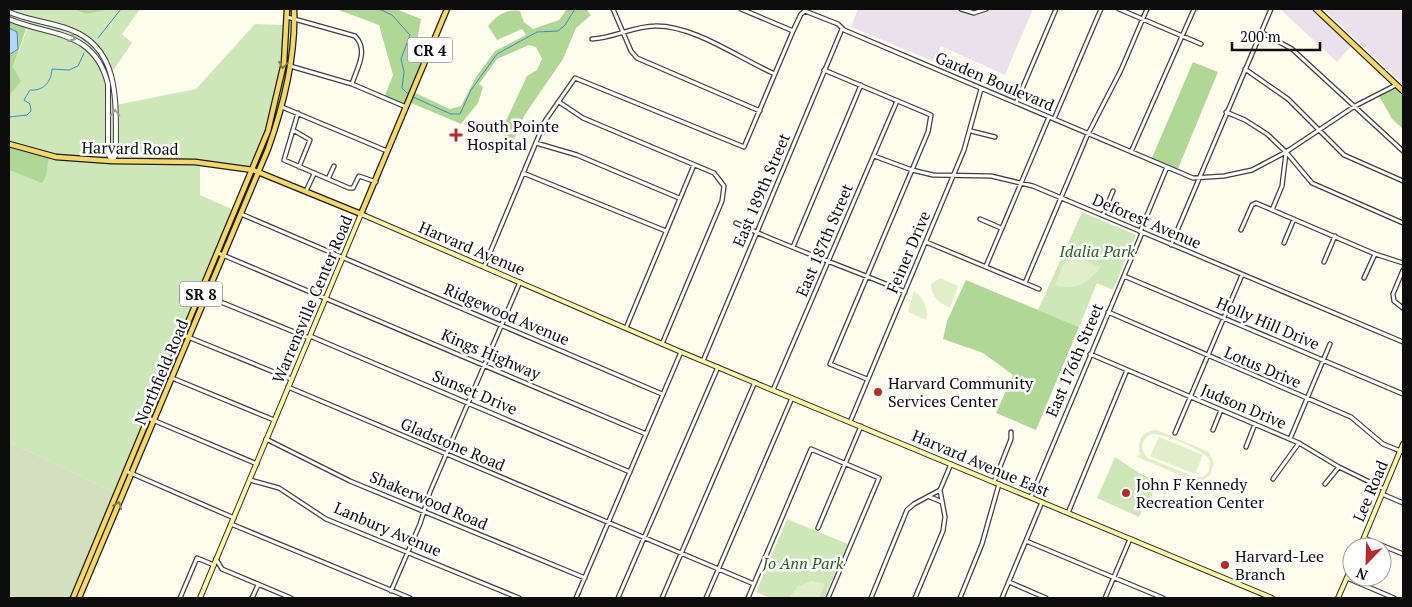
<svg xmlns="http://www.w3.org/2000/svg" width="1412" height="607" viewBox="0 0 1412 607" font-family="'PT Serif',serif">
	<rect width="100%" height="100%" fill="#fefced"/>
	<path fill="#ebe1eb" d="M858,9H1033L1005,75L941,46L935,62L851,27Z
		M1280,9H1313L1352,45L1337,62Z
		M1323,9H1401L1403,12V84Z"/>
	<path fill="#cee7b8" d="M9,9H73L86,14L112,9H140L122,34L132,43L112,72L116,105L196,89L255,24L287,25L275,106L253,170L200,163V195L236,211L217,258L220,259L189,333L187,331L216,262L115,493L9,442V96L20,81L13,67L30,21L9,12Z
		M289,24C293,56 277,138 259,165L271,133L281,88Z
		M255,170L223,251L221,249Z
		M1082,212L1136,235L1113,290L1097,283L1079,327L1038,310Z
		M185,339L153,417L151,416L183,340Z
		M1115,457L1139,473L1157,481L1147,509L1143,507L1139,517L1097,498Z
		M126,476L128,477L89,568Z
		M787,519L848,544L824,598H771L756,592Z"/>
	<path fill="#b1d797" d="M73,9H112L86,14Z
		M336,9H396L421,19L415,52L425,63L413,92L450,109L461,106L476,77L495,51L526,35L522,29L497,40L488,26C497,15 506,9 520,11L524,22L533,29L559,20L567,9H586L591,15L576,28L563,59L524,116L510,148L501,145L506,131L504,125L527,76L537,70L542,59L536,47L529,45L497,59L479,84L483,87L478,103L461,124L409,102L406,107L384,98L393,75L379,25Z
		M9,19L27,26L13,67L21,81L9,96V55H12L17,32L9,28Z
		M1193,62L1218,72L1177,171L1151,160Z
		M1396,84L1403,91V129L1392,119L1378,94Z
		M9,144L49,156L46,176L42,183L9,170Z
		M966,280L1079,327L1036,430L996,413L1013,375L983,353L943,339L947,321Z"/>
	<path fill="#d3dfbf" d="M9,442L115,493L72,598H9Z"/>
	<path fill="#e0efc9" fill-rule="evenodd" d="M1071,254L1100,267C1089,283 1075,291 1055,285L1062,267Z
		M940,278L958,286L950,308C938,302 932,298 931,284Z
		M914,291C923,296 929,310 926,320L908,312Z
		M1157,430L1209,452L1214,463L1210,475L1202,481H1194L1137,457L1140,454C1136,441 1143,430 1157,430ZM1152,434C1164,433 1206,451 1210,461L1209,471L1203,477H1195L1148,458C1139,449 1141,439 1152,434Z
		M1159,437L1203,455L1195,474L1150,456Z
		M812,581L825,584L819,598H789L798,586Z"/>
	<path fill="#b3d8f4" stroke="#3c89c8" d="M9,28L17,32L18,49L9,55Z"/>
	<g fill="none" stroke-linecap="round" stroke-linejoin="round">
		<path stroke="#3c89c8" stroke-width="1" d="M379,9L392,15L410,35L401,59L404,72L402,88L409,95
			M98,38L121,9
			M413,97L451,114H460L471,90L497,54L537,32L558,31L565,25L575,9
			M9,117L27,115L31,111L30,104L24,100L30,90C43,91 51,83 52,69L69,70L78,66L84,53"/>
		<defs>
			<path id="minor" d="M613,9L631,51L637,58L760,111
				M741,9L793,31
				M961,9L974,13L986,9
				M1119,9L1201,44
				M287,17L355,36C369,50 357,68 352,84
				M1261,32L1292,49L1403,151
				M592,39C614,38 634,26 655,26C694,25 740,59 775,74
				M290,66L352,84L406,107
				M1245,69L1288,99L1344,155L1403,181
				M824,70L931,115L928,132L830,364L867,379
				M559,102L583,118L714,173L724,186L722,201L662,344
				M1016,103L1056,9
				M282,107L387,151
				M1226,112L1245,120L1267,134L1286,152L1312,183L1403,223
				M298,113L284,160L349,188H353L359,176L376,182
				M1054,119L1101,9
				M293,130L310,140L299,167
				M971,131L995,137
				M536,143L577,155L679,198
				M1131,152L1194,9
				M874,156L912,170L933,175L991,176L1033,186L1403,342
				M523,173L666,231
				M328,179L334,166
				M306,191L314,174
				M1272,210L1282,186L1286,153
				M241,214L662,394
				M1103,215L1113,191
				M980,219L1001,228
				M736,223C791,249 849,268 905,292
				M1241,230L1252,205L1256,203L1375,254L1403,263
				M1140,232L1167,167
				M926,242L1039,289
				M1284,243L1294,219
				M1171,245L1271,9
				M793,247L861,85
				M218,253L646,434
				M1324,262L1335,236
				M986,266L1049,117
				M484,267L545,121L575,78L744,147L793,31L801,14L805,11L838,24L844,30L1193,178L1224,176L1252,170L1286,152L1355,106L1396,85
				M1403,270L1393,294L1394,301L1403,308
				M1124,276L1403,394
				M1364,278L1375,254
				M1025,283L1087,136L1121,70L1147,9
				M206,296L309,338
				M1108,312L1351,417L1383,444L1403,452
				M626,328L694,165
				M183,335L291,379
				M310,336L630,472
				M1090,354L1299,443L1339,467L1384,489
				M703,361L842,29
				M172,378L274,420
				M288,387L754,584
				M773,390L897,101
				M148,418L257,464
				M850,422L964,150L981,89
				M1213,430L1221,410
				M1175,433L1242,275
				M266,439L350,481L585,578
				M1290,439L1330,344
				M1246,447L1255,424
				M126,471L234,518
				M1273,479L1299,443
				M250,480L279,488L326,519L519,598
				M994,482L1011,439V432
				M1325,484L1339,467
				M1382,494L1403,503
				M930,497L942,502
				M1031,497L1142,233
				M1068,513L1127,370
				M231,524L410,598
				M818,528L861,426
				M1364,538L1403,554
				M1026,541L1163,598
				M216,559L222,569L291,598
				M1347,578L1394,598
				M1009,582L1046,598
				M391,591L420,524L430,492L520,282
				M180,598L197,558L214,565
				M252,598L258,585
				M576,598L681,352
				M618,598L718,367
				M662,598L755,382
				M706,598L792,398
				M748,598L811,449L879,478L828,598
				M871,598L907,510L914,504L940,490
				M915,598L943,531L945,517L940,490L951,464
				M960,598L982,544L999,484
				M1002,598L1042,502
				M1105,598L1130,539"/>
			<path id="tertiary" d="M9,12C30,21 51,22 71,30C123,50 115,108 116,154L112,161
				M9,19C51,37 94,29 108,84V153L112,161"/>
			<path id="secondary" d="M1360,547L1403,444
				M200,598L361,214L681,352L1272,598
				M1338,598L1352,566"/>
			<path id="primary" d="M1316,9L1403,91
				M9,144L56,157L112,161L195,162L253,170L361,214L447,9
				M73,598L268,131L284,63L287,9
				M79,598L268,149C284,104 296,57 294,9"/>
		</defs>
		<use href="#minor" stroke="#3f3f3f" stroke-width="5.5"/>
		<use href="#tertiary" stroke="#3f3f3f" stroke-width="6"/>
		<use href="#secondary" stroke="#2e2e2e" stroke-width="6"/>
		<use href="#primary" stroke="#1d1d1d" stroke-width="7"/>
		<use href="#minor" stroke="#fff" stroke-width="3"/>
		<use href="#tertiary" stroke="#fff" stroke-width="4"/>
		<use href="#secondary" stroke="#fcf8aa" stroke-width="4"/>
		<use href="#primary" stroke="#f4d967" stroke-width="4.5"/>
	</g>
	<defs><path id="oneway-chevron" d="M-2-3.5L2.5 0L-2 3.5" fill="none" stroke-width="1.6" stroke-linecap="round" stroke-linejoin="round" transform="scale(1.25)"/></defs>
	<g stroke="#9e9e9e">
		<use href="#oneway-chevron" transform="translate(72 38) rotate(24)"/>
		<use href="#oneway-chevron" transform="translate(115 113) rotate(-90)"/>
	</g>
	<g stroke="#8c7d3e">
		<use href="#oneway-chevron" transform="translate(283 65) rotate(98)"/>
		<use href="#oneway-chevron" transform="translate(118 505) rotate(-67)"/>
	</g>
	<g fill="#b82a29" stroke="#fff" stroke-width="2">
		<path d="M453.5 127.5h5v5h5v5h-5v5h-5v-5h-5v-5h5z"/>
		<circle cx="878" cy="392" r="5"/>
		<circle cx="1126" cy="493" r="5"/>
		<circle cx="1225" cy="565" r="5"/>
	</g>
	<g text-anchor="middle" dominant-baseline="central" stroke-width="5" stroke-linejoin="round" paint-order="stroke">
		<g fill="#fff" stroke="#555" stroke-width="1">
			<rect x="407.5" y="37.5" width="45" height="25" rx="4"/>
			<rect x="180" y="281.5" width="42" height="25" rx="4"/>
		</g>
		<g font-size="15" font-weight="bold" fill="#0c0c0c">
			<text x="430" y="50">CR 4</text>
			<text x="201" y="294">SR 8</text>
		</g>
		<g font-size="16" fill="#0c0c0c" stroke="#fff">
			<text transform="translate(995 81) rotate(23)">Garden Boulevard</text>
			<text transform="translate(130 148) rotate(1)">Harvard Road</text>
			<text transform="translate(761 190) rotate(-67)">East 189th Street</text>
			<text transform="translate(1147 221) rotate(23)">Deforest Avenue</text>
			<text transform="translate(824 240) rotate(-67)">East 187th Street</text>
			<text transform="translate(472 248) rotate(23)">Harvard Avenue</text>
			<text transform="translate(908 252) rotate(-67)">Feiner Drive</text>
			<text transform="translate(312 299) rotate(-67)">Warrensville Center Road</text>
			<text transform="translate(507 314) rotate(23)">Ridgewood Avenue</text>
			<text transform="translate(1268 323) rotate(23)">Holly Hill Drive</text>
			<text transform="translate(491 354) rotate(23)">Kings Highway</text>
			<text transform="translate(1074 360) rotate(-67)">East 176th Street</text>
			<text transform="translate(1263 367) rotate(23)">Lotus Drive</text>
			<text transform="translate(161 372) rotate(-67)">Northfield Road</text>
			<text transform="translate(475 392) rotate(23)">Sunset Drive</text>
			<text transform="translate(1244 406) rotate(23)">Judson Drive</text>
			<text transform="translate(453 444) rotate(23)">Gladstone Road</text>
			<text transform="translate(981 463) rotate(23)">Harvard Avenue East</text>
			<text transform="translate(1370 491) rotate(-67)">Lee Road</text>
			<text transform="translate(429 500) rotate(23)">Shakerwood Road</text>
			<text transform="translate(388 529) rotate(23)">Lanbury Avenue</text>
		</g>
		<g font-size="16" fill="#0c0c0c" stroke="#fff" text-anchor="start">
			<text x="467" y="126">South Pointe<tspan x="467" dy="18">Hospital</tspan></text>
			<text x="888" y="383">Harvard Community<tspan x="888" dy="18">Services Center</tspan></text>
			<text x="1136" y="484">John F Kennedy<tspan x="1136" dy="18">Recreation Center</tspan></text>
			<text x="1235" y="556">Harvard-Lee<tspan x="1235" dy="18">Branch</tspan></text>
		</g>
		<g font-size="16" font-style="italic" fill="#29621f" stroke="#fff">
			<text x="1097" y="251">Idalia Park</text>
			<text x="803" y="563">Jo Ann Park</text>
		</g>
	</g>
	<rect width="1412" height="607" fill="none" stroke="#0c0c0c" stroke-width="20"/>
	<g transform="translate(1367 562) rotate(203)"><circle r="24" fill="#ffffff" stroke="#9e9e9e"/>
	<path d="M0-4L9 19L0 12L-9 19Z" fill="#b82a29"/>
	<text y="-8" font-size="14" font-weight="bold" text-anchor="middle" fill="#0c0c0c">N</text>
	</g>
	<path d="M1232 42v8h88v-8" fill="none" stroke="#0c0c0c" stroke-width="2.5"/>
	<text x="1240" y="42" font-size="15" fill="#0c0c0c" stroke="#ffffff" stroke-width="4" paint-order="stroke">200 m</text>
</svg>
